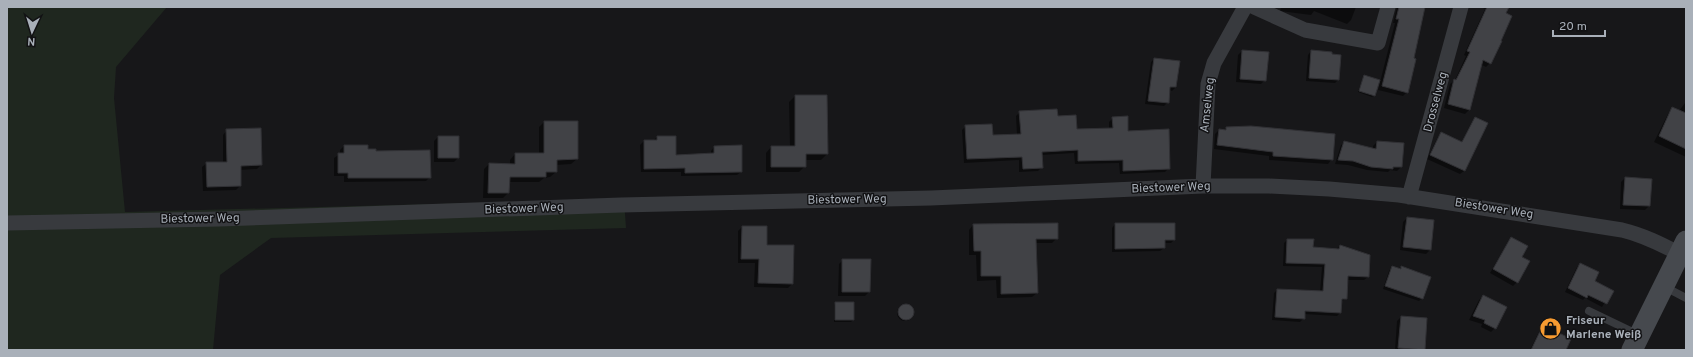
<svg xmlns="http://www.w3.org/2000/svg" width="1693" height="357" viewBox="0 0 1693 357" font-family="Overpass,sans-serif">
	<rect width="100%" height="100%" fill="#171719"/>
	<path fill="#1f271f" d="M7,7H167L116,67L114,98L125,212L624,199L626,228L271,238L220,275L213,350H7Z"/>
	<path fill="#0007" d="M1281,7H1356L1351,20L1347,24L1314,11L1311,15L1280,11Z
		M1397,7H1424L1407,92L1403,96L1378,90L1395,23H1393Z
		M1481,7H1508L1490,63L1486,67L1480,64L1469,110L1465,114L1444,108L1450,84L1455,80L1466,56L1464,55L1485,9Z
		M1242,51L1265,80L1261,84L1236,82L1238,55Z
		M1311,51L1338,80L1335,83L1306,81L1308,55Z
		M1154,59L1176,87L1172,91L1169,90L1168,102L1164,106L1145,104L1151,62Z
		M1364,76L1374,95L1372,97L1358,92Z
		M795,96L827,154L821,160H805V166L799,172H766V153L771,147H790L789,102Z
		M1685,103L1686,104V157L1654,142L1668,114L1673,109L1679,111Z
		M1020,112L1057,117L1076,130L1109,129V122L1113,118L1169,168L1165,172L1120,174L1119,163L1075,164L1074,153L1041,155L1042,167L1038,171L1019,172V160L964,163L962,130L966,126L992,136L1017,135L1016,116Z
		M1475,118L1486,124L1464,171L1460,174L1427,159L1438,137L1441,134L1461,143L1472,122Z
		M544,122L577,159L571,164L556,165V172L550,177L544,178L539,182H509L508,193L503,198H483L484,169L489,164L510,165V160L515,154H539V127Z
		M1226,128L1332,159L1328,164L1269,160V156L1214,149L1215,134L1219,130H1224Z
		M260,129L261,165L257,169L240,170V186L236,190L203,191L202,167L207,163H223V135L227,130Z
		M438,137L458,158L454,162H434V141Z
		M657,137L675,156L711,154V151L714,147L741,172L737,175L681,176V172H641L640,145L644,141H653Z
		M1345,142L1373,150V146L1377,142L1401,167L1397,171L1390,170L1388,172L1367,170L1348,165L1335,164L1341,145Z
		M344,146L375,152L430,177L426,181L344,182V176H334V158L340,154V150Z
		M1625,178L1649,206L1645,210L1620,209L1621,182Z
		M1407,218L1430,250L1426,254L1400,250L1403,222Z
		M1115,224L1174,240L1171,243H1164V248L1160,251L1112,252V228Z
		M973,225L1057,238L1052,243H1035L1037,293L1032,297L997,298L996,280L977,281L976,255H969V230Z
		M742,227L766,246L792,284L788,288L754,287L755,263H738V231Z
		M1511,238L1521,257L1517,282L1513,286L1490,273L1508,242Z
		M1287,240L1312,248L1336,249L1340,246L1368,277L1364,280H1347L1346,298L1341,302L1340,313L1337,316L1304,314V318L1300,322L1272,320L1274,293L1277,290L1320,292L1322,267L1283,266L1284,243Z
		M843,260L869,292L865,296H838L839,264Z
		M1581,264L1594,281L1612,291L1602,307L1585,298L1583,300L1565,292L1577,267Z
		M1392,267L1399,270L1401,267L1422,298L1419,301L1383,289L1389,271Z
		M1483,296L1495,328L1491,332L1481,327L1482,324L1469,320L1479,300Z
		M836,303L853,320L851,322H834V305Z
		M897 313a8 8 0 1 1 16 0a8 8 0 1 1-16 0Z
		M1401,317L1424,350H1395L1397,321Z
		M1543,326L1565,350H1530L1540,330Z"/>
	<path fill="#414246" stroke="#313135" d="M1399,7H1425L1414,58L1416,59L1408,93L1382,86L1399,19H1396Z
		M1487,7H1509L1506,13L1512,16L1501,41H1502L1491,64L1483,60L1470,110L1448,104L1454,79L1456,80L1470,52L1467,51Z
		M1242,50L1269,52L1266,81L1240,79Z
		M1311,50L1332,52V54L1341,55L1339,80L1309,78Z
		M1154,58L1180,61L1176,87H1170L1169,103L1148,101Z
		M1364,75L1380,80L1375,96L1359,91Z
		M795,95H827L828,154H806V167H771V146H795Z
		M1672,107L1686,113V149L1659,136Z
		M1057,109L1058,116L1076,115L1077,129L1113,128L1112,117L1128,116V131L1169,129L1170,169L1123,171V160L1078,161V150L1042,152L1043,168L1023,169L1022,157L967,159L965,125L992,124L993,135L1021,134L1019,111Z
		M1475,117L1488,123L1465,171L1430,155L1441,132L1462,142Z
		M544,121H578V159L557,160V172H546V177H510L509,193H488L489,163L515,164V153H544Z
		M1251,126L1335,134L1333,160L1273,156V152L1217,145L1219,129L1226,130V127Z
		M261,128L262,165L241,166V186L207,187L206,162H227L226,129Z
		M438,136H459V158H438Z
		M657,136H676V155L714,153V146L742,145V172L685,173V168L644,169V140H657Z
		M1344,141L1376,149L1377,141L1404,143L1402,167H1393V169L1371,167L1353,161L1338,160Z
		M344,145H368V149H376V151L430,150L431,178H348V173H338V153H344Z
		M1625,177L1652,179L1650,206L1623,205Z
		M1407,217L1434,220L1431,250L1403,247Z
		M1058,223V239H1036L1038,293L1001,294V276H981V251H974L973,224Z
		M1115,223H1175V240H1165V248L1115,249Z
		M742,226H767V245H794L793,284L758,283L759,259H741Z
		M1511,237L1528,246L1522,257L1530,261L1518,283L1493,269Z
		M1287,239H1314L1313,247L1339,249L1340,245L1370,255L1369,277L1348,276L1347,299H1342L1341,313L1305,311V319L1275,317L1277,289L1323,291L1325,264L1286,263Z
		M842,259H871L870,292H842Z
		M1580,263L1599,272L1595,281L1614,291L1607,304L1588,295L1587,298L1568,288Z
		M1392,266L1401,269V266L1431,277L1423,299L1385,286Z
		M1483,295L1507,307L1496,329L1484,323L1485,320L1473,316Z
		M835,302H854V320H835Z
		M898 312a8 8 0 1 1 16 0a8 8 0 1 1-16 0Z
		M1401,316L1427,318L1425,350L1398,348Z
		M1543,325L1571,339L1566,350H1531Z"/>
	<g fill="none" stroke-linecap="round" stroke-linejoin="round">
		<path stroke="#383a3e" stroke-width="8" d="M1665,287L1686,298
			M1589,311L1639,335"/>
		<path stroke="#383a3e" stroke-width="15" d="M1254,7L1305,30L1378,43L1388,7
			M1203,186L1208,84L1214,63L1245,7
			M1409,197L1461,7
			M7,223L219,219L621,205L931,198L1203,186H1269L1329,189L1399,195L1622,230C1643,235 1661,244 1680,254"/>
		<path stroke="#46494e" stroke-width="21" d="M1632,350L1686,241"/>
	</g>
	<defs>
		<symbol id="shop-disc" viewBox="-11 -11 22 22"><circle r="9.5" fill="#f79b31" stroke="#121214"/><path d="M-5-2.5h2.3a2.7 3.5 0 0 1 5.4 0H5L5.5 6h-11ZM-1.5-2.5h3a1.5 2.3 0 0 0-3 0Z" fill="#111"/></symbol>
	</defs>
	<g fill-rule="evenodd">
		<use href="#shop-disc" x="1538" y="316" width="25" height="25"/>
	</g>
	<g text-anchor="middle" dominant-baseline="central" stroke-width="3" stroke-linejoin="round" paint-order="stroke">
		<g font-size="12" fill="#a9b0b9" stroke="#121214">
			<text transform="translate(1436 102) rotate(-75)">Drosselweg</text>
			<text transform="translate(1208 105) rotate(-84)">Amselweg</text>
			<text transform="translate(1171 188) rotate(-2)">Biestower Weg</text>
			<text transform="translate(847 200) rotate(-1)">Biestower Weg</text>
			<text transform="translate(524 209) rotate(-2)">Biestower Weg</text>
			<text transform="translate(1494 209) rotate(9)">Biestower Weg</text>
			<text transform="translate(200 219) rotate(-1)">Biestower Weg</text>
		</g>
		<g font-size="12" font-weight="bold" fill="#a9b0b9" stroke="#121214" text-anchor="start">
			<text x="1566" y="321">Friseur<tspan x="1566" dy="14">Marlene Weiß</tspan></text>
		</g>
	</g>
	<rect width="1693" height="357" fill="none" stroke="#a9b0b9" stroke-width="16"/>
	<g transform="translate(32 32) rotate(184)" stroke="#121214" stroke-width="3" paint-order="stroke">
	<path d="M0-3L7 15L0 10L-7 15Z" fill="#a9b0b9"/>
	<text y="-6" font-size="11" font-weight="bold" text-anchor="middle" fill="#a9b0b9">N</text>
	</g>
	<path d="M1553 30v6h52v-6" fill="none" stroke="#a9b0b9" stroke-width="2"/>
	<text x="1559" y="30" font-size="12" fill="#a9b0b9" stroke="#121214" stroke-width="3" paint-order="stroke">20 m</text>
</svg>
